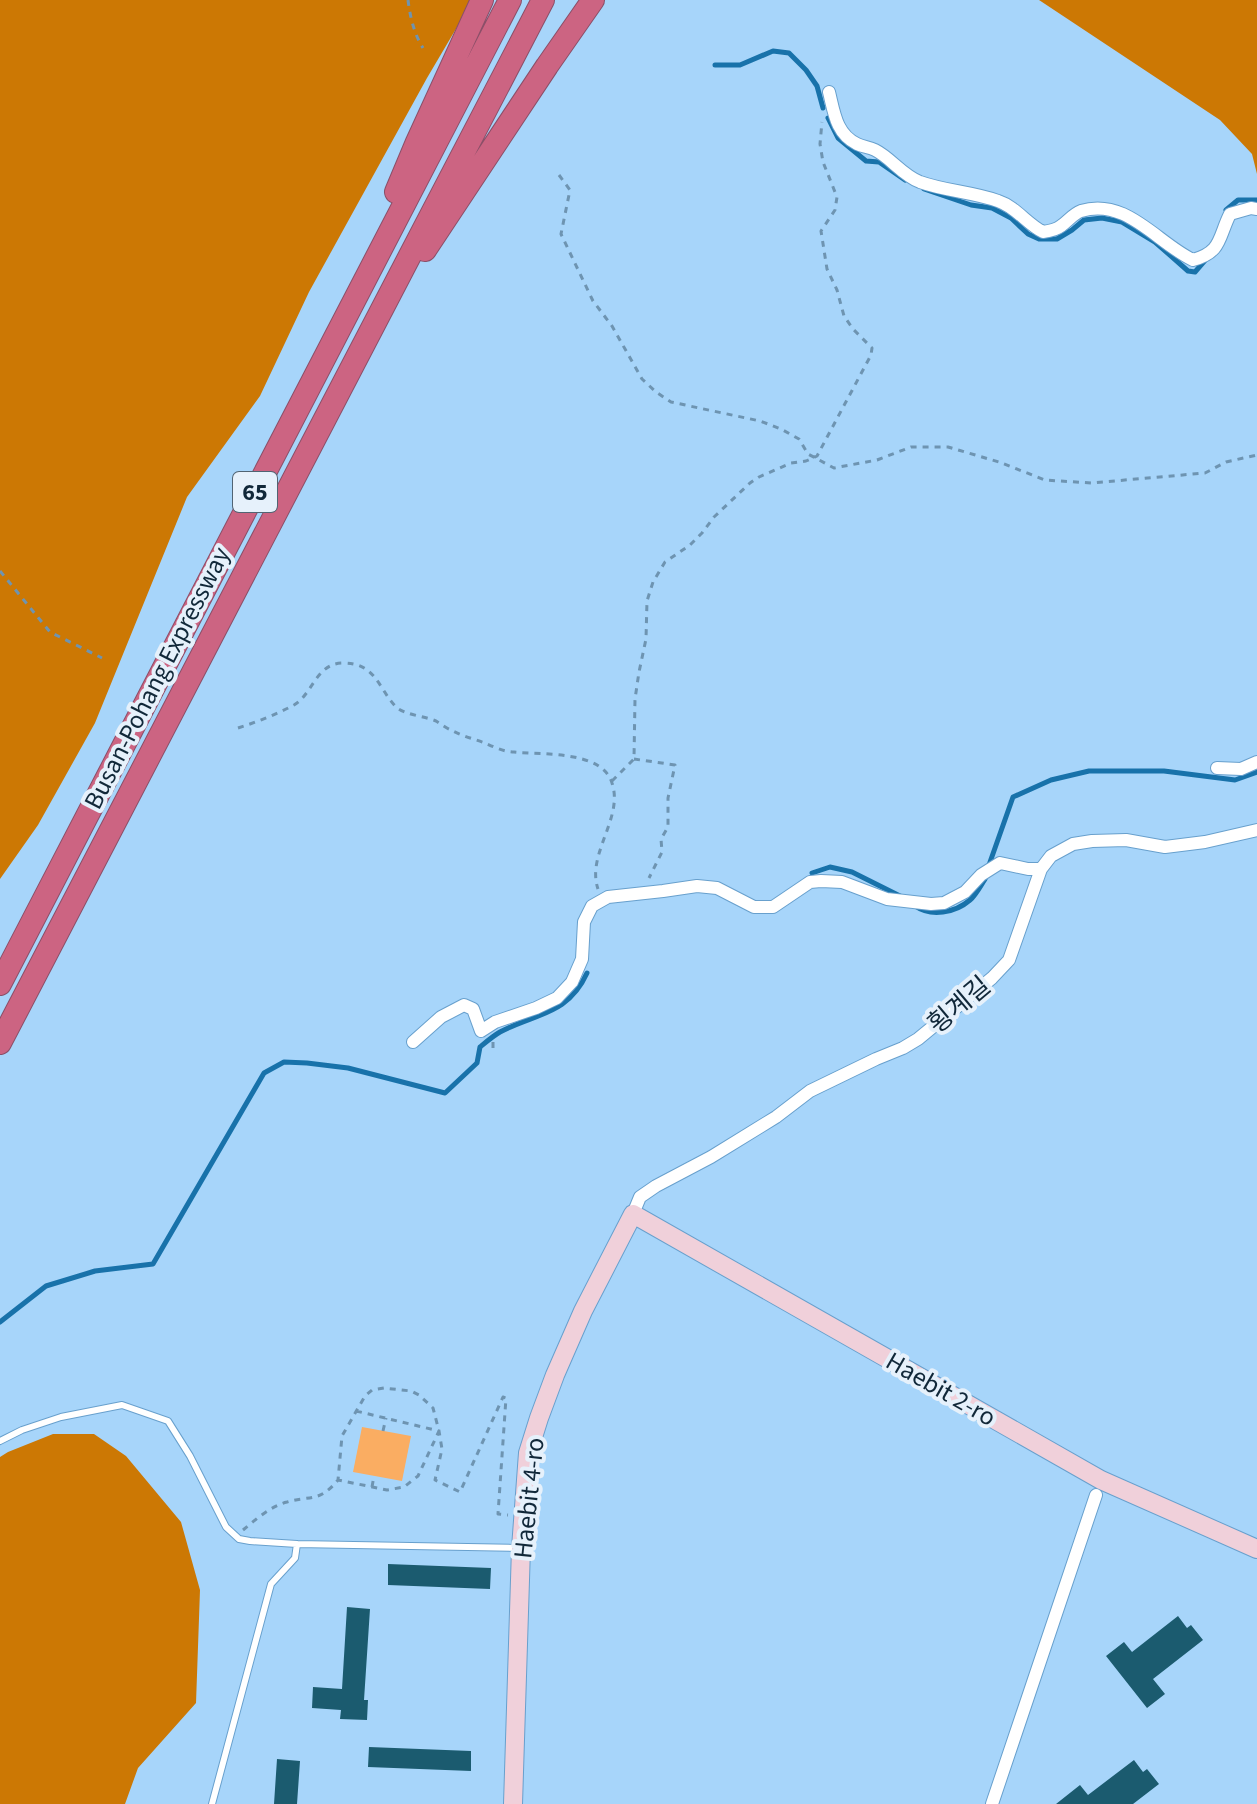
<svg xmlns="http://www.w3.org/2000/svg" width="1257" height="1804" viewBox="0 0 1257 1804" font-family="'Source Sans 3','Noto Sans KR',sans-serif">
	<rect width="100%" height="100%" fill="#a7d5fa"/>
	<path fill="#faad62" d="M362,1427L411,1436L402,1481L353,1472Z"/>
	<path fill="#cc7804" d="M0,0H473L427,78L309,292L260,396L187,497L95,723L38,825L0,879Z
		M1039,0H1257V174L1252,154L1220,120Z
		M53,1434H94L126,1456L181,1522L200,1590L196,1703L138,1768L125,1804H0V1457L8,1452Z"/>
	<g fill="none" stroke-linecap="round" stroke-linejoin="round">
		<path stroke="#1872aa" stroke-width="5" d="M715,65H740L773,51L789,53L806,70L817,86L823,108
			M828,118L838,138L866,161L879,162L905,180
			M924,189L971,205L992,208L1011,218L1028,234L1039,239H1057L1072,230L1084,220L1102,218L1122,222L1155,242L1188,271L1195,272L1207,258
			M1226,210L1238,200H1257
			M989,865L1013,797L1051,780L1089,771H1164L1235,780L1257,772
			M812,873L830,867L852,872L900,896
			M915,906C931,917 955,913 970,900C976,895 981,885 985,879
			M0,1322L46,1286L95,1271L153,1264L264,1073L284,1062L307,1063L348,1068L445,1093L477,1063L480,1047C486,1042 493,1036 500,1032C536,1013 568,1015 587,973"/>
	</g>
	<path fill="#1b5b6f" d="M388,1564L491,1568L490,1589L388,1585Z
		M347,1607L370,1609L364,1700H368L367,1720L340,1719L341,1710L312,1708L313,1687L342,1689Z
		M1178,1616L1187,1628L1191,1625L1203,1640L1153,1679L1165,1694L1147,1708L1106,1656L1124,1642L1132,1652Z
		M369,1747L471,1751V1771L368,1767Z
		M277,1759L300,1761L297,1804H274Z
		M1134,1760L1143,1772L1147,1769L1159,1784L1133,1804H1056L1080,1785L1088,1795Z"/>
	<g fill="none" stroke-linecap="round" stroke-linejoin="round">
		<defs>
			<path id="lane" d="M0,1441L22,1430L61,1417L122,1405L168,1421L190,1456L226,1527L239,1539L250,1541L297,1544L518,1548
				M212,1804L271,1584L295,1558L297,1544"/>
			<path id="street" d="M829,92C834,112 836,134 857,144C863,147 869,147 875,150C891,158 902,175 920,182C945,191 973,192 998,201C1016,207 1027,224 1043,232C1050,231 1056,230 1061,226C1068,221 1073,214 1081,211C1126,197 1157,243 1193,260C1222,252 1218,238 1230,214L1251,208L1257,209
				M1217,768L1241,769L1257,762
				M413,1042L441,1017L464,1005L473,1009L481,1031L495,1022L536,1008L557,998L572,982L582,959L584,922L592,906L608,897L663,891L697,886L717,888L754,907H773L810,882L821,881L842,882L887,899L931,904L944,903L965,892L981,875L1000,863L1028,869H1041
				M633,1214L640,1197L656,1186L711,1157L776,1117L810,1091L876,1059L903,1048L918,1039L992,978L1009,960L1041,869L1051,856L1073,844L1092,841L1126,840L1165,847L1205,842L1257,830
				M992,1804L1096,1495"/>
			<path id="secondary" d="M513,1804L521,1548L528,1453L539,1418L555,1375L583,1311L633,1214L1101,1480L1257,1549"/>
			<path id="highway" d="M396,192L417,142L482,0
				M425,250L547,66L593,0
				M0,984L510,0
				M0,1043L543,0"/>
		</defs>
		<use href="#lane" stroke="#68a0cd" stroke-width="8"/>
		<use href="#street" stroke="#68a0cd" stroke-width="14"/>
		<use href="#secondary" stroke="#68a0cd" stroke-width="20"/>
		<use href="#highway" stroke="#8b4f68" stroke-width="24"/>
		<path stroke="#6e94b1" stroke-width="3" stroke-dasharray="6 6" stroke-linecap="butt" d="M408,0C410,16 414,34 423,48
			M559,175L570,190L561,234L593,301L612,326L642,379L656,392L671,402L760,421L781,429L799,439L808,454L834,468L877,460L911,447H948L999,462L1045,480L1091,483L1205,473L1226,462L1257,455
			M0,571L50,632L102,658
			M238,728C257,722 277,714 294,705C313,694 316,663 343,663C376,663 378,688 396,707C405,715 424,716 436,721C441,724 446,728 451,730C462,736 474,739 485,743C494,747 504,752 514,752C541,755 602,750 612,783C624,818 586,854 598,889
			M634,759L675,765L668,798V827L661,839L662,852L649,878
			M612,781L634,759L635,699L639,672L646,639L647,601L653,582L665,562L690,545L702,533L714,517L750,483L759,477L791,463L806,461L817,456L871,355L872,348L853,329L844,316L837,290L827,269L821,231L835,210L837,197L823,162L820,144L822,122
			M493,1042V1054
			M356,1411L439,1431L442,1449L435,1480L460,1492L503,1397L506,1398L498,1514L508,1515
			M383,1431L386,1418
			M372,1487L374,1476
			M243,1530C255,1520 271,1506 287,1502C311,1495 319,1503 338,1480L387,1490L404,1487L418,1476L439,1431L433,1408L419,1395L411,1391L384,1388L372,1390L365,1396L342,1436L338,1480"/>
		<use href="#lane" stroke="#fff" stroke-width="6"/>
		<use href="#street" stroke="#fff" stroke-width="12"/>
		<use href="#secondary" stroke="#f0d0da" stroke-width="18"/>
		<use href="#highway" stroke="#cc6482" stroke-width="22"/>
	</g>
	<g text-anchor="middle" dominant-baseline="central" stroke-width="8" stroke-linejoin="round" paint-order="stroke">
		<rect fill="#e6f1fb" stroke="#516473" stroke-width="2" x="233" y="472" width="44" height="40" rx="6"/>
		<g font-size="24" font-weight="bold" fill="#112839">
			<text x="255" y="492">65</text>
		</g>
		<g font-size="26" fill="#112839" stroke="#e6f1fb">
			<text transform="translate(157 678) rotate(-63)">Busan-Pohang Expressway</text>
			<text transform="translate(959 1005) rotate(-40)">횡계길</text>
			<text transform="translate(941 1389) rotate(30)">Haebit 2-ro</text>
			<text transform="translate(529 1498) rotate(-84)">Haebit 4-ro</text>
		</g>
	</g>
</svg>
